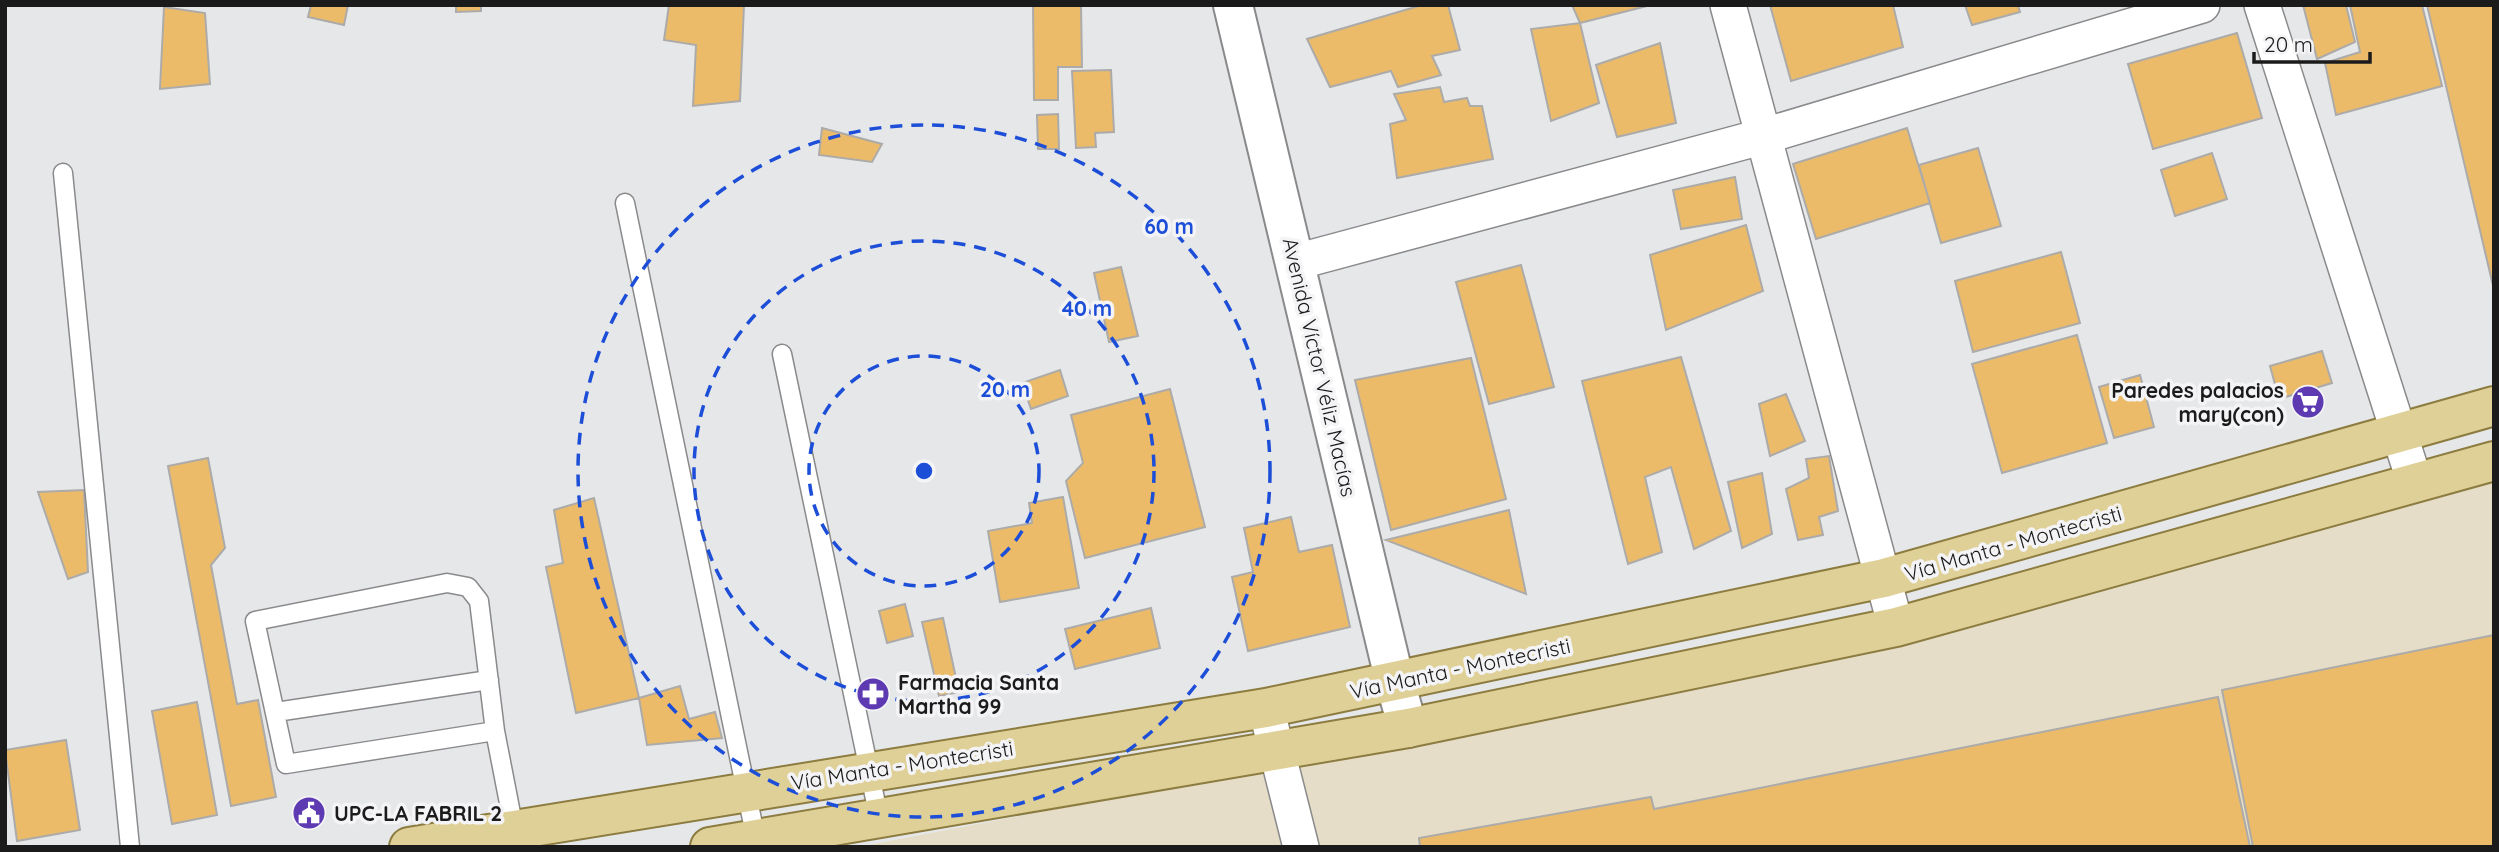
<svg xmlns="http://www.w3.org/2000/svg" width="2499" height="852" viewBox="0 0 2499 852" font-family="Quicksand,sans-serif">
	<rect width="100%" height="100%" fill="#e6e7e9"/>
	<path fill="#e5ddc7" d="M2494,481V847H858L1317,759L1974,626Z"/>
	<path fill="#ecbb6a" stroke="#acaba9" stroke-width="2" d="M311,5H348L344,25L308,17Z
		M456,5H481V11L456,12Z
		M669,5H744L740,101L693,106L696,45L664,40Z
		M1033,5H1081L1082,67H1058V100H1034Z
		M1422,5H1448L1460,50L1432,56L1441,75L1398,87L1391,71L1330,87L1307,39Z
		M1572,5H1651L1580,23Z
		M1770,5H1893L1903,47L1791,81Z
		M1965,5H2018L2020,12L1972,25Z
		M2303,5H2346L2355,42L2317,59Z
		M2350,5H2422L2442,86L2336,115L2325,63L2360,52Z
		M2427,5H2494V290Z
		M164,7L205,13L210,84L160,89Z
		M1580,23L1599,103L1551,121L1531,29Z
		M2237,33L2262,118L2153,149L2128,64Z
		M1660,43L1676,123L1617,137L1596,65Z
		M1111,70L1114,132L1095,133L1096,147L1076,148L1072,71Z
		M1440,87L1444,102L1467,98L1470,106H1482L1493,159L1397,178L1390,124L1406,120L1394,94Z
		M1058,114L1059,149H1038L1037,115Z
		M822,128L882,144L872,162L819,155Z
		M1907,128L1930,203L1816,239L1793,164Z
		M1978,148L2001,226L1941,243L1919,165Z
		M2212,153L2227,199L2175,216L2161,170Z
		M1735,177L1742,219L1681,229L1673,190Z
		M1746,225L1763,291L1666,330L1650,255Z
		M2061,252L2080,323L1973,352L1955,281Z
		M1521,265L1554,387L1489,404L1456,282Z
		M1121,267L1138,336L1109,342L1094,273Z
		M2077,335L2107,443L2002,473L1972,364Z
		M2322,351L2332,383L2279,399L2270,366Z
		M1681,357L1731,531L1694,549L1671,467L1645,477L1662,552L1628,564L1582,381Z
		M1471,358L1506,499L1391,530L1355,380Z
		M1060,370L1068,396L1031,409L1022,383Z
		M2140,375L2154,427L2114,438L2099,387Z
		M1170,389L1205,527L1085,558L1066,481L1083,463L1071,415Z
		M1786,394L1805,441L1770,456L1759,404Z
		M1829,456L1838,511L1819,517L1823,535L1798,540L1786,489L1809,478L1806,459Z
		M208,458L225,548L211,565L237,704L258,700L276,797L231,806L168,466Z
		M1762,473L1772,534L1742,548L1728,482Z
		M84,490L88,572L68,579L38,492Z
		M1063,497L1079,588L1000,602L988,531L1032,523L1029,503Z
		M594,498L639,698L576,713L546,567L563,563L554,510Z
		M1509,510L1526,594L1386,540Z
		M1291,517L1299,552L1332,545L1350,627L1248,651L1232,577L1253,572L1244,528Z
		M905,604L913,636L887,643L879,611Z
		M1151,608L1160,648L1075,669L1065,629Z
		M943,618L959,692L939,696L922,622Z
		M2494,635V847H2253L2222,690Z
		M680,686L689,719L715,712L722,738L647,745L639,698Z
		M2218,697L2250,847H1420L1419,838L1651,797L1654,809Z
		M197,702L217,815L172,824L152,711Z
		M66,740L80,830L17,841L5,750Z"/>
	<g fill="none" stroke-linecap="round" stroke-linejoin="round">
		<defs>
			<path id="service" d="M63,173L130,847
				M625,203L756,839
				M782,354L879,818
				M276,712L489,680
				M495,731L286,764L255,621L447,583L468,587L479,601L495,731L515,834"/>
			<path id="minor" d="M1728,5L1896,627
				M2262,5L2415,483
				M1296,262L1761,137L2202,5
				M1266,708L1301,847"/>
			<path id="tertiary" d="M1233,5L1395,682L1408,728"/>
			<path id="primary" d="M409,847L1266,708L1884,578L2494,406
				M710,847L1408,728L1896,627L2494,461"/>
		</defs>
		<use href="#service" stroke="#8a8a8c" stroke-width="21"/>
		<use href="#minor" stroke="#8a8a8c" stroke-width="38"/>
		<use href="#tertiary" stroke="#8a8a8c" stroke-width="42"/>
		<use href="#primary" stroke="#8d7c40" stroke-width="42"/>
		<use href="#service" stroke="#fff" stroke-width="18"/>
		<use href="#minor" stroke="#fff" stroke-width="35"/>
		<use href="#tertiary" stroke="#fff" stroke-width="38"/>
		<use href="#primary" stroke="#dfd098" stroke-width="38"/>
	</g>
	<g fill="none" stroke="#1d4ed8" stroke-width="3.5" stroke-dasharray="12 9">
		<circle cx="924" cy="471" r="115"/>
		<circle cx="924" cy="471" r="230"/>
		<circle cx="924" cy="471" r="346"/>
	</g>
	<defs>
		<symbol id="supermarket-disc" viewBox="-11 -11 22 22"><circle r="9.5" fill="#5d3ab2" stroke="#f4f4f6"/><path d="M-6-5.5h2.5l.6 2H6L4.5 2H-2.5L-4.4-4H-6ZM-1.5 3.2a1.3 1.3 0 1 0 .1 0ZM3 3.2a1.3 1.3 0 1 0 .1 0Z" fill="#fff"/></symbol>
		<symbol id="pharmacy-disc" viewBox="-11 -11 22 22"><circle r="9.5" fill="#5d3ab2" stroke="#f4f4f6"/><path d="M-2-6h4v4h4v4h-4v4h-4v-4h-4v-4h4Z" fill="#fff"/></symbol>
		<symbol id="civic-disc" viewBox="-11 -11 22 22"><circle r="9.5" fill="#5d3ab2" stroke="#f4f4f6"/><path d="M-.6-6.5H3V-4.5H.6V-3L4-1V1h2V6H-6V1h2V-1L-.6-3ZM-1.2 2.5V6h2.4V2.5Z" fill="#fff"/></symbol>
	</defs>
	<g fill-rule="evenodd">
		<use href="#supermarket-disc" x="2289" y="383" width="38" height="38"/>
		<use href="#pharmacy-disc" x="854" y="675" width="38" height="38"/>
		<use href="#civic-disc" x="290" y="794" width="38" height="38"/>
	</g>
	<g text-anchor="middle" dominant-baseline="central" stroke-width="7" stroke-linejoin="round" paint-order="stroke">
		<g font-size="21" fill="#1b1b1b" stroke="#f4f4f6">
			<text transform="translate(1320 367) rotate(77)">Avenida Víctor Véliz Macías</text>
			<text transform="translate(2013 543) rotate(-16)">Vía Manta - Montecristi</text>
			<text transform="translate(1460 668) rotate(-12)">Vía Manta - Montecristi</text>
			<text transform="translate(902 765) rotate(-9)">Vía Manta - Montecristi</text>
		</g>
		<g font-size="21" font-weight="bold" fill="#1b1b1b" stroke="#f4f4f6" text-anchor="start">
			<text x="2284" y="390" text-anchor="end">Paredes palacios<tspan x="2284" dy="24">mary(con)</tspan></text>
			<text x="898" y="682">Farmacia Santa<tspan x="898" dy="24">Martha 99</tspan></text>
			<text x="334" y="813">UPC-LA FABRIL 2</text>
		</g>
	</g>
	<circle cx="924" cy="471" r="10" fill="#1d4ed8" stroke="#f4f4f6" stroke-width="3.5"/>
	<g font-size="21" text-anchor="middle" font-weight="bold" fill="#1d4ed8" stroke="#f4f4f6" stroke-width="7" stroke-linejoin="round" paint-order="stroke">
		<text x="1169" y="234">60 m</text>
		<text x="1087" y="316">40 m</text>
		<text x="1005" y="397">20 m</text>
	</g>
	<rect width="2499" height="852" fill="none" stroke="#1b1b1b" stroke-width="14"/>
	<path d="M2254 52v10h116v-10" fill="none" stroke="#1b1b1b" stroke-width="3.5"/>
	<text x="2264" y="52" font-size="21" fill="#1b1b1b" stroke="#f4f4f6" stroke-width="5" paint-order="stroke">20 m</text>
</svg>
